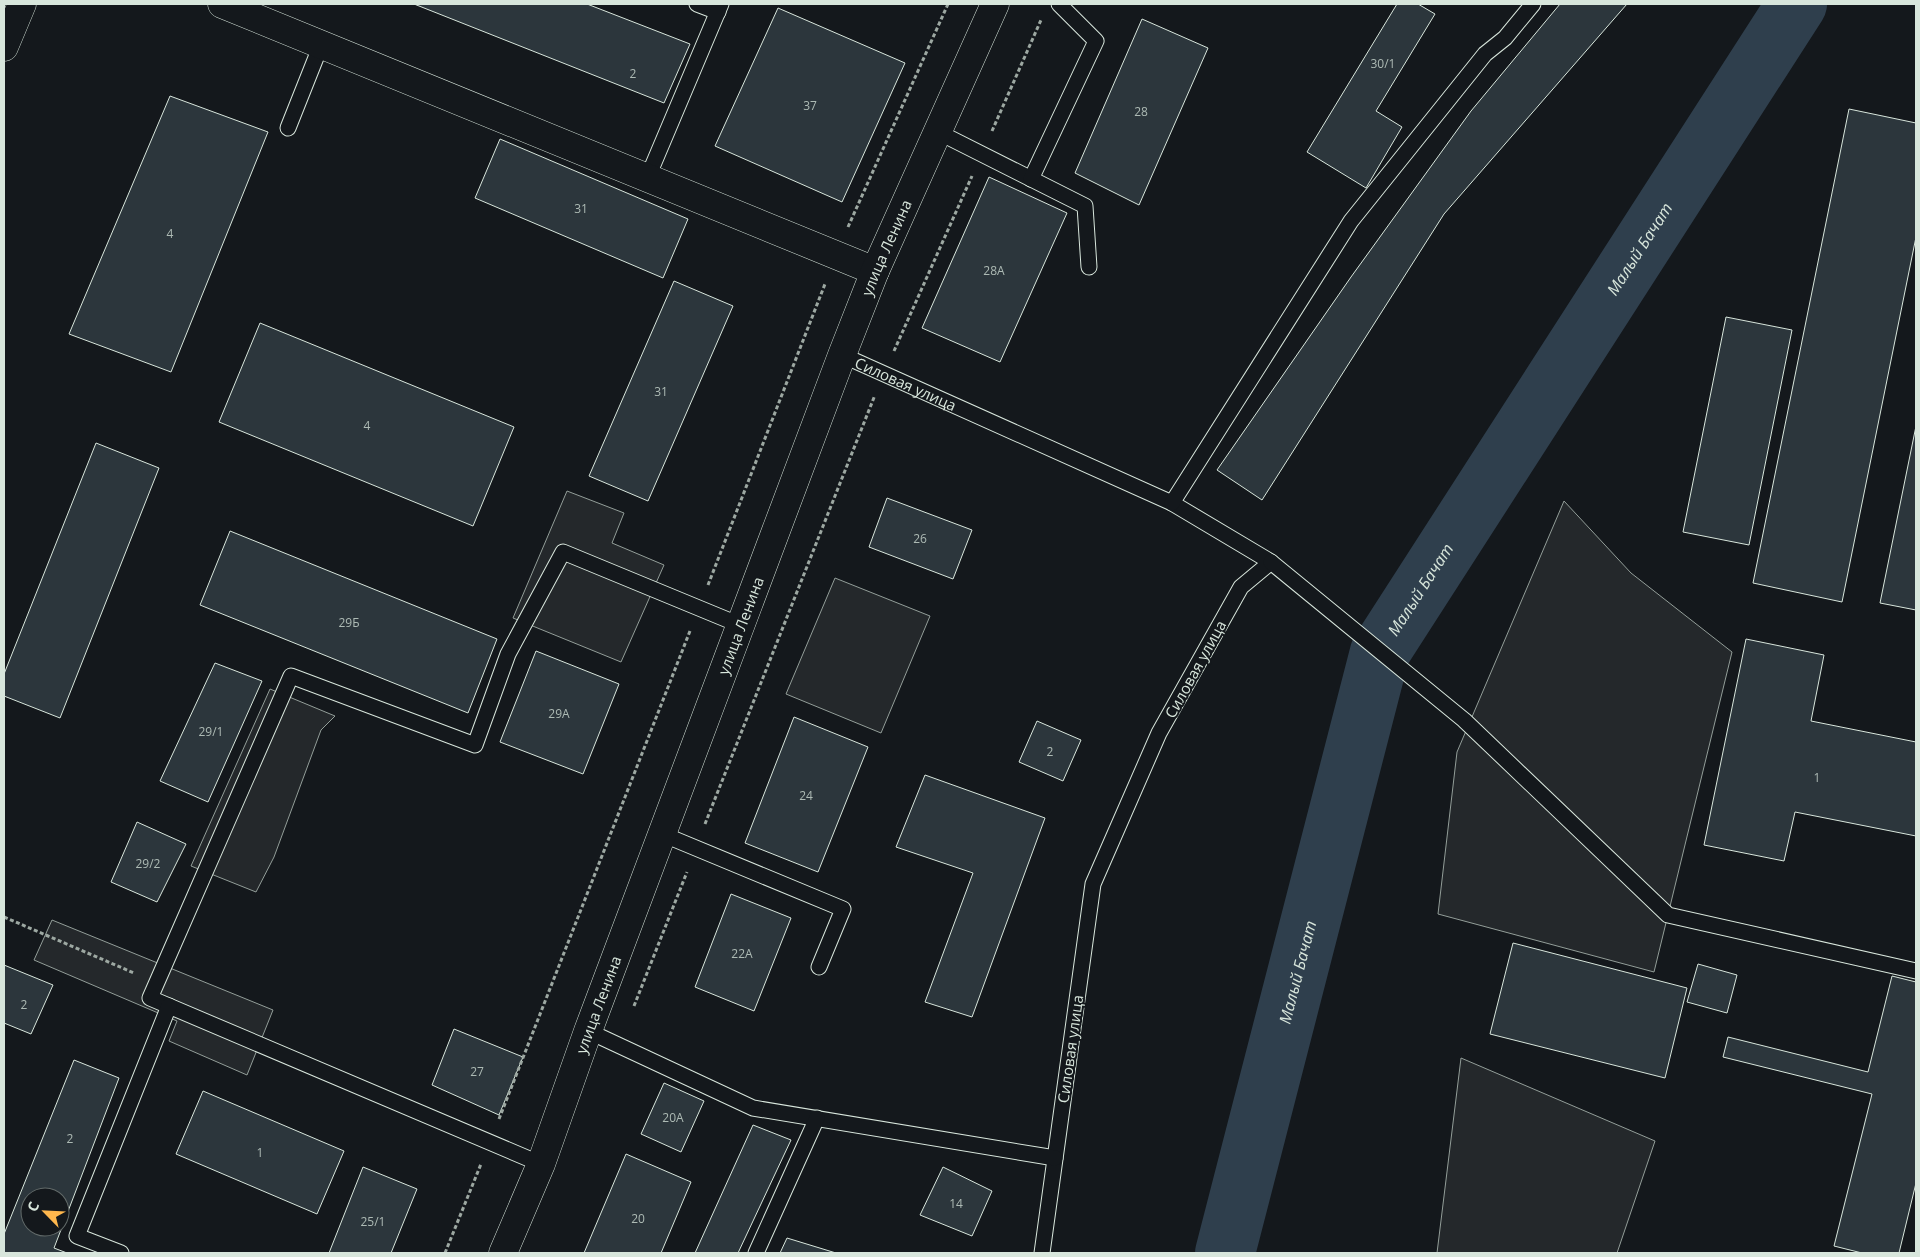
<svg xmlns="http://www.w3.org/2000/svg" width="1920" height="1257" viewBox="0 0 1920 1257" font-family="'Open Sans',sans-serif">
	<rect width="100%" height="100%" fill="#14181c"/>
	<path fill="#24282b" stroke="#939e99" d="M567,491L624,513L612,543L664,565L621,662L513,618Z
		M1564,501L1631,573L1732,652L1654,972L1438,914L1457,752Z
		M835,578L930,616L881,733L786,694Z
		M270,689L335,716L321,730L274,857L256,892L191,866Z
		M52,920L273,1010L247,1075L169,1041L177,1021L34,960Z
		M1461,1058L1655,1141L1617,1253H1437Z"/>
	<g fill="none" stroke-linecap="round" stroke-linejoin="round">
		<path stroke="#2f3f4d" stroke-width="60" id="s1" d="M1225,1253L1380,652L1797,4"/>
	</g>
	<path fill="#2c363c" stroke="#d8e6dc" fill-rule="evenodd" d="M414,4H587L690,44L664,103Z
		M1397,4H1418L1435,14L1376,111L1402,127L1366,188L1307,152Z
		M1560,4H1627L1444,214L1262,500L1217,470L1351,277L1471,111Z
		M778,8L905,63L842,202L715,146Z
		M1142,19L1208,48L1139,205L1075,173Z
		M170,96L268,132L171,372L69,334Z
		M1849,109L1916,123V237L1842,602L1753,583Z
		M500,139L688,219L663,278L475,198Z
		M989,177L1067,213L1000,362L922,328Z
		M674,281L733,306L648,501L589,476Z
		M1726,317L1792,330L1749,545L1683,532Z
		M260,323L514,427L473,526L219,422Z
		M1916,426V610L1880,603Z
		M96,443L159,468L60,718L4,696V674Z
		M887,498L972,530L953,579L869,547Z
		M230,531L497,639L468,713L200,605Z
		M1746,639L1824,655L1811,721L1916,742V836L1795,812L1784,861L1704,845Z
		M536,651L619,684L583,774L500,742Z
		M215,663L262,681L208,802L160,781Z
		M794,717L868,747L818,872L745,843Z
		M1037,721L1081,740L1063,781L1019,762Z
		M925,775L1045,818L972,1017L925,1002L973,873L896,847Z
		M137,822L186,844L157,902L111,882Z
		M731,894L791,918L754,1011L695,987Z
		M1513,943L1687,988L1665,1078L1490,1034Z
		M1698,964L1737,975L1727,1013L1687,1002Z
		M4,965L53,985L31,1034L4,1023Z
		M1892,976L1916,982V1183L1899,1253H1862L1834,1246L1872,1094L1723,1057L1728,1037L1868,1072Z
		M454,1029L523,1057L499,1115L432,1085Z
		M74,1060L119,1078L54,1248L67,1253H4V1234ZM30,1197H60V1227H30Z
		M664,1083L704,1101L681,1152L641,1134Z
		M203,1091L344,1151L317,1214L176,1154Z
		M753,1125L791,1140L738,1253H695Z
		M626,1154L691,1182L661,1253H584Z
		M363,1167L417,1189L391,1253H329Z
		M943,1167L992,1191L972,1236L920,1215Z
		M787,1238L836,1253H780Z"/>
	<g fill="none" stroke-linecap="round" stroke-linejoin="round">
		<defs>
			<g id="lane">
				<path d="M697,4L718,12"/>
				<path d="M288,128L321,45"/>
				<path d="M938,132L1085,206L1089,267"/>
				<path d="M647,179L721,4"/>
				<path d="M1031,179L1096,41L1059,4"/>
				<path id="s2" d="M842,355L1172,503L1271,562L1241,587L1159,733L1093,884L1042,1253"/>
				<path d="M1172,503L1351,221L1485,54L1505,38L1533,4"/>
				<path d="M1271,562L1464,720L1668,915L1916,971"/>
				<path d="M662,834L843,909L819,967"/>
				<path d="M588,1031L753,1108L1055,1158"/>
				<path d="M541,1164L150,998L291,676L475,745L508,654L563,552L740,625"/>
				<path d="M121,1253L77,1236L169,1006"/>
				<path d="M756,1253L817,1118"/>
			</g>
			<path id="street" d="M222,4L875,271"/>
			<g id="secondary">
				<path d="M4,47L22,4"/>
				<path id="s3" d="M503,1253L541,1164L588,1031L842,355L875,271L995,4"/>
			</g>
		</defs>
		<use href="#lane" stroke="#d8e6dc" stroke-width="17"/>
		<use href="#street" stroke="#d8e6dc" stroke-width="29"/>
		<use href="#secondary" stroke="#d8e6dc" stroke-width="29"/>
		<path stroke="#9da8a2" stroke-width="3" stroke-dasharray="4 2.5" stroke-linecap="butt" d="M992,131L1041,20
			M848,227L948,4
			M894,351L972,176
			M708,585L825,284
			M705,824L875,395
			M4,917L134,973
			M634,1006L687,872
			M499,1119L690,631
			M445,1253L481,1164"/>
		<use href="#lane" stroke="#14181c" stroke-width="15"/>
		<use href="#street" stroke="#14181c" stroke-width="28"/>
		<use href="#secondary" stroke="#14181c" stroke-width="28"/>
	</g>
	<g text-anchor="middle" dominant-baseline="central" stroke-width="4" stroke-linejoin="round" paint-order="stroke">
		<g font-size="12" fill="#adbab4">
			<text x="1383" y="63">30/1</text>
			<text x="633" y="73">2</text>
			<text x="810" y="105">37</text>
			<text x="1141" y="111">28</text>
			<text x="581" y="208">31</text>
			<text x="170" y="233">4</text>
			<text x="994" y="270">28А</text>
			<text x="661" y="391">31</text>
			<text x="367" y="425">4</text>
			<text x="920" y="538">26</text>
			<text x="349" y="622">29Б</text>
			<text x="559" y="713">29А</text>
			<text x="211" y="731">29/1</text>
			<text x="1050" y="751">2</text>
			<text x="1817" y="777">1</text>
			<text x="806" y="795">24</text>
			<text x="148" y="863">29/2</text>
			<text x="742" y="953">22А</text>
			<text x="24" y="1004">2</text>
			<text x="477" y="1071">27</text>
			<text x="673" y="1117">20А</text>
			<text x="70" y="1138">2</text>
			<text x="260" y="1152">1</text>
			<text x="956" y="1203">14</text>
			<text x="638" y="1218">20</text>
			<text x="373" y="1221">25/1</text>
		</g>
		<g font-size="15" fill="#d8e6dc" stroke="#14181c">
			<text stroke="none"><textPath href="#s3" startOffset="1076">улица Ленина</textPath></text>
			<text stroke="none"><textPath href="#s2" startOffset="70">Силовая улица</textPath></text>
			<text stroke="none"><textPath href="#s3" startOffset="671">улица Ленина</textPath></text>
			<text transform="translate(1195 669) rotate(-61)">Силовая улица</text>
			<text stroke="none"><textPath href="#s3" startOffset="266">улица Ленина</textPath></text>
			<text transform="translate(1070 1049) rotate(-82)">Силовая улица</text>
		</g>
		<g font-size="16" font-style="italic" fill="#d8e6dc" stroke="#14181c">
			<text stroke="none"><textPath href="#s1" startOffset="1100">Малый Бачат</textPath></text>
			<text stroke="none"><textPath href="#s1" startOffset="695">Малый Бачат</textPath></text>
			<text stroke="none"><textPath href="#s1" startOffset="290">Малый Бачат</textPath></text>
		</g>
	</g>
	<rect width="1920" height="1257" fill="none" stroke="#d8e6dc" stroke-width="10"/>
	<g transform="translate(45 1212) rotate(294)"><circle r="24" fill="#14181c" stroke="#626a69"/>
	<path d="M0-4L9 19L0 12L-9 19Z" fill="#ffb74d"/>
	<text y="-8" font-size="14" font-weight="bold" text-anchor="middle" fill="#d8e6dc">С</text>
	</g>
</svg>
